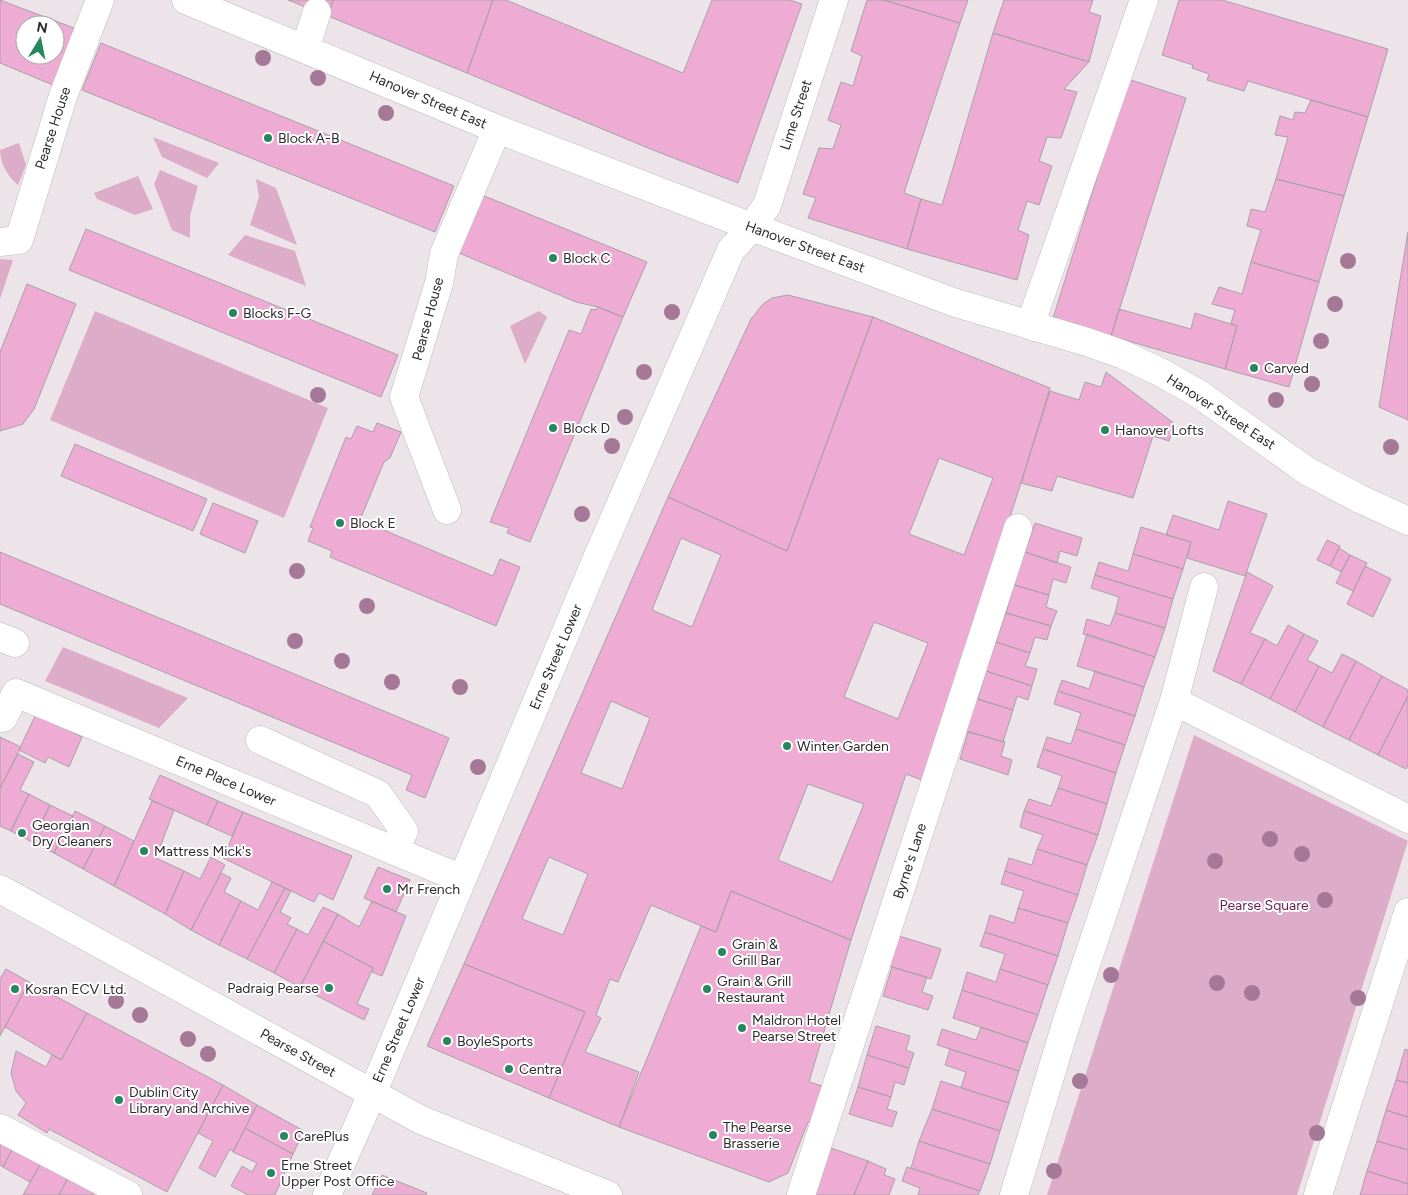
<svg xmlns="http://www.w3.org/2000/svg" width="1408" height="1195" viewBox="0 0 1408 1195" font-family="Figtree,sans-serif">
	<rect width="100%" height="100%" fill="#ece4e9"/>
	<path fill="#dcacc9" d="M153,137L219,163L207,178L162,157Z
		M19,143L26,165L18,185C8,177 0,163 0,150Z
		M160,170L198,186L190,216V238L172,230L154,184Z
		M138,176L153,209L135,215L97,199L94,193Z
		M256,179L276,188L297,245L250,225L259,197Z
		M245,235L295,251L306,286L228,255Z
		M0,259L13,260L0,299Z
		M95,311L328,408L284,518L50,420Z
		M539,311L547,317L525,364L510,326Z
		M63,647L188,698L159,728L45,681Z
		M1194,735L1408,841L1297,1195H1047Z"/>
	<path fill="#eeacd5" stroke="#a8a1a5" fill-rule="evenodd" d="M0,0L74,28L53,85L0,63ZM25,25H55V55H25Z
		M288,0H333L328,16Z
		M333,0H493L467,73L328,16Z
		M493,0H506L683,73L712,0H790L802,4L738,183L653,150L467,73Z
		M867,0H884L960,23L904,193L921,199L907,249L808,218L816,198L803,194L819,148L833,149L841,125L828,120L841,82L853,86L862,56L851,51Z
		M884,0H968L960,23Z
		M1004,0H1093L1089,12L1101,16L1089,62L993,33Z
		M1179,0H1222L1388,49L1368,117L1248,81L1244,91L1207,80L1209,74L1192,68L1193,65L1162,55Z
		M993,33L1089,62L1064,89L1077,92L1061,138L1047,137L1039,161L1052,166L1039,205L1027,201L1018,230L1029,235L1017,280L907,249L921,199L942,205Z
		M101,43L454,186L435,232L82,90Z
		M1128,79L1186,98L1111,336L1053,318Z
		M1311,100L1368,117L1344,196L1276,179L1288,137L1275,135L1280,116L1293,120L1295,112L1305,113Z
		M1276,179L1344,196L1319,282L1251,262L1261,230L1247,226L1251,209L1265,212Z
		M482,195L647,262L623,317L598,307L576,302L459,253Z
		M86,229L398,355L381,397L69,270Z
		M1408,232V420L1379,407Z
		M1251,262L1319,282L1289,387L1225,369L1237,326L1231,323L1235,310L1212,304L1219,287L1242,294Z
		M27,284L76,304L34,409L23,424L0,431V352Z
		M788,295L873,317L787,551L668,497L751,319L763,304L772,298Z
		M598,307L623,317L530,542L507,533L509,528L490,522L569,330L581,334L591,309L596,310Z
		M1119,309L1191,329L1195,313L1237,326L1225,369L1111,336Z
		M873,317L1050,388L1021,483L924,781L906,774L851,940L731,891L716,932L651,905L618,982L610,979L596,1015L601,1018L585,1052L639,1072L619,1127L549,1098L585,1012L464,964L668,497L787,551ZM939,458L993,478L964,555L909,534ZM681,538L721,555L692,627L652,610ZM874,622L928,643L898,719L844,697ZM611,701L650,718L622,789L581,773ZM808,784L864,804L832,882L778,860ZM549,857L588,874L563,935L522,919Z
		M1106,372L1175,424L1169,441L1153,436L1133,498L1057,476L1052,491L1021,483L1050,391L1079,400L1085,382L1101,387Z
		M377,423L401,432L390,458L384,462L360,520L493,576L500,559L520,567L496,626L330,557L332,551L308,541L313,528L310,527L346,437L351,439L357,426L373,432Z
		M75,444L207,499L193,531L61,476Z
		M1228,501L1267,514L1245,576L1187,558L1191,542L1166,535L1173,515L1219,530Z
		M213,503L258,521L245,553L200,534Z
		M1035,523L1082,538L1077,556L1060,551L1057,563L1025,552Z
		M1141,527L1191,542L1183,569L1133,554Z
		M1327,540L1340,546L1330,566L1317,560Z
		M1339,548L1350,555L1341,572L1330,566Z
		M0,552L449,738L425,798L406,790L412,775L0,604Z
		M1025,552L1071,567L1066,583L1053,579L1049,595L1014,585Z
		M1133,554L1183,569L1173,599L1095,575L1099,562L1128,571Z
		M1350,555L1367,563L1353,591L1336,583Z
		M1365,566L1391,579L1373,617L1347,604Z
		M1247,572L1273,586L1250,633L1265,639L1241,684L1213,671Z
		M1095,575L1173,599L1165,628L1115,613L1119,597L1091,588Z
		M1014,585L1049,595L1046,607L1057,611L1051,626L1006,613Z
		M1006,613L1051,626L1047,640L1035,637L1030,653L996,642Z
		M1115,613L1165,628L1155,657L1083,634L1087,619L1110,626Z
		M1288,625L1304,634L1270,699L1241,684L1265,639L1277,646Z
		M1087,634L1155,657L1144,687L1077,666Z
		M1304,634L1318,641L1307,660L1319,666L1295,712L1270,699Z
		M996,642L1030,653L1025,666L1037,669L1032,686L986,671Z
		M1342,654L1356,661L1323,727L1295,712L1319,666L1332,673Z
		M1356,661L1382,676L1349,740L1323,727Z
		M986,671L1032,686L1028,700L1017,696L1013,710L978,699Z
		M1095,671L1144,687L1135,716L1058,691L1062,680L1089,689Z
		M1382,676L1408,690V696L1378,755L1349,740Z
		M1058,691L1135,716L1125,745L1076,729L1081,713L1054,704Z
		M1408,696V766L1406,769L1378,755Z
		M973,698L1013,710L1003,742L964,730Z
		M36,714L82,737L69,767L48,757L45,763L19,750Z
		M1076,729L1125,745L1116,773L1043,749L1047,737L1071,744Z
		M968,732L1005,742L1001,756L1012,760L1008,775L960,759Z
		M0,737L21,747L0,788Z
		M1043,749L1116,773L1107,804L1058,788L1062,776L1037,767Z
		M18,754L34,762L20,790L29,794L11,831L0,826V788Z
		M160,775L218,801L207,825L149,799Z
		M1058,788L1107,804L1098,835L1024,811L1029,799L1051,806Z
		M29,794L50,805L32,842L11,831Z
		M152,801L174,810L156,858L184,871L165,914L114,886Z
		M218,801L243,812L232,836L207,825Z
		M50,805L73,816L54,853L32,842Z
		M75,811L105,826L83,869L54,853Z
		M1024,811L1098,835L1087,865L1037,849L1043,835L1020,827Z
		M243,812L352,856L333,900L319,893L314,902L223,858Z
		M105,826L134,841L114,886L83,869Z
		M1037,849L1087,865L1078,895L1005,871L1009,858L1032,865Z
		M211,857L225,865L191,930L165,914L184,871L200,879Z
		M378,867L410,880L396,912L364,898Z
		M1005,871L1078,895L1068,923L1018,908L1024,891L1001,884Z
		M221,873L231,878L224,892L241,901L219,945L191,930Z
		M272,882L285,888L247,959L219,945L241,901L258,910Z
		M285,888L291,891L280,912L291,918L287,924L297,929L274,973L247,959Z
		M731,891L851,940L809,1082L826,1087L814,1123L808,1122L788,1173L769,1182L619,1127L701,926L716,932Z
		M372,901L406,916L382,976L372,972L373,968L323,941L338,914L359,927Z
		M323,907L338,914L300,987L274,973L297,929L308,935Z
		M1018,908L1068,923L1058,956L985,932L990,915L1014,923Z
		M985,932L1058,956L1048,985L1000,969L1005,954L980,946Z
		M899,936L941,949L931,979L889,966Z
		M323,941L373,968L357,1004L369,1009L364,1020L300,987Z
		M464,964L585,1012L549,1098L427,1046Z
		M892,967L927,977L922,992L933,996L928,1010L883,996Z
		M6,969L29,982L0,1036V979Z
		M1000,969L1048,985L1038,1015L962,990L967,972L996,982Z
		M29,982L87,1013L61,1060L5,1027Z
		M962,990L1038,1015L1028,1043L953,1018Z
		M87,1013L223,1085L167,1192L49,1129L47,1133L18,1115L26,1103L16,1091L11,1073L16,1051L46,1067L52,1055L61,1060Z
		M876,1026L910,1036L906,1050L914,1053L909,1068L867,1055Z
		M981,1027L1028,1043L1019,1071L937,1045L942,1029L976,1040Z
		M950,1049L1019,1071L1009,1103L961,1088L966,1072L945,1065Z
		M1405,1049L1408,1050V1083L1396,1080Z
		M867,1055L909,1068L904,1085L895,1082L891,1097L858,1087Z
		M1396,1080L1408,1083V1117L1386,1110Z
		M941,1081L1009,1103L1000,1131L932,1109Z
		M223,1085L257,1105L233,1152L230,1149L215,1177L199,1168L213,1141L198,1133Z
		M858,1087L891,1097L887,1109L897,1112L892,1127L849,1114Z
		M257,1105L304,1131L293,1154L245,1128Z
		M932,1109L1000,1131L990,1164L919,1141Z
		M1386,1110L1408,1117V1150L1377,1141Z
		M245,1128L293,1154L275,1195H248L231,1186L242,1166L252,1172L257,1163L233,1152Z
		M0,1141L13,1148L3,1167L0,1165Z
		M919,1141L990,1164L980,1191L911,1168Z
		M1377,1141L1408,1150V1184L1367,1171Z
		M13,1148L41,1163L30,1182L3,1167Z
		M831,1148L868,1161L854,1195H815Z
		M868,1161L886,1169L884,1175L895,1179L889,1195H854Z
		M41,1163L68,1178L59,1195H23Z
		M907,1167L980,1191L978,1195H918L920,1188L902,1181Z
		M1367,1171L1408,1184V1195H1360Z
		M382,1175L427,1193L426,1195H372Z
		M68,1178L94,1193L93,1195H59Z"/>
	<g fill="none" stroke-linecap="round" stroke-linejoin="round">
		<defs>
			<path id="minor" d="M186,0L497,129L752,227L953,302L1087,342L1124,355L1162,373L1199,394L1307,471L1360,499L1408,521
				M305,49L317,12
				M0,242L19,240L63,96L100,0
				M1034,327L1035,311L1144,0
				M447,510L404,397L439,283L444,254L497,129
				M0,637L15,643
				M1174,701L1408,819
				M3,718L16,693L462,879
				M260,740L378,794L404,831L394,851
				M0,1128L128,1195
				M327,1195L372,1094L595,563L731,250L752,227L767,205L834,0
				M801,1195L1018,528
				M1014,1195L1066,1024L1174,701L1204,587
				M1318,1195L1408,912"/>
			<path id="major" d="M0,889L421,1120L608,1195"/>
		</defs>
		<use href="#minor" stroke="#c0b9bd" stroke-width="29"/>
		<use href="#major" stroke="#c0b9bd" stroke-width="29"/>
		<use href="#minor" stroke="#fff" stroke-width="28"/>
		<use href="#major" stroke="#fff" stroke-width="28"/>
	</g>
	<g fill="#a57898">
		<circle cx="263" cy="58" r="8"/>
		<circle cx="318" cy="78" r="8"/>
		<circle cx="386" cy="113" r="8"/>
		<circle cx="1348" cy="261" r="8"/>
		<circle cx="1335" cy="304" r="8"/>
		<circle cx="672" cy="312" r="8"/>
		<circle cx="1321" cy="341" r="8"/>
		<circle cx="644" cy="372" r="8"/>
		<circle cx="1312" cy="384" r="8"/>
		<circle cx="318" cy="395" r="8"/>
		<circle cx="1276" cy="400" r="8"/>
		<circle cx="625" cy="417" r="8"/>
		<circle cx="612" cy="446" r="8"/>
		<circle cx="1391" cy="447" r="8"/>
		<circle cx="582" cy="514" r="8"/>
		<circle cx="297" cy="571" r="8"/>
		<circle cx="367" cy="606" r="8"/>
		<circle cx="295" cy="641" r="8"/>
		<circle cx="342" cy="661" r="8"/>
		<circle cx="392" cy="682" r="8"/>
		<circle cx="460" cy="687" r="8"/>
		<circle cx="478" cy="767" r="8"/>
		<circle cx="1270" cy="839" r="8"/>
		<circle cx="1302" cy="854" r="8"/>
		<circle cx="1215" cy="861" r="8"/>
		<circle cx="1325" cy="900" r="8"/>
		<circle cx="1111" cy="975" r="8"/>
		<circle cx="1217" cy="983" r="8"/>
		<circle cx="1252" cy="993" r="8"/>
		<circle cx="1358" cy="998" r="8"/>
		<circle cx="116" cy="1001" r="8"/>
		<circle cx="140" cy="1015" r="8"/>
		<circle cx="188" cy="1039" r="8"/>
		<circle cx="208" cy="1054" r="8"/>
		<circle cx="1080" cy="1081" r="8"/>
		<circle cx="1317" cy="1133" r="8"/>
		<circle cx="1054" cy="1171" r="8"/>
	</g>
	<g fill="#26865e" stroke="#fff" stroke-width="2">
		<circle cx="268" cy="138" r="5"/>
		<circle cx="553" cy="258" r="5"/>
		<circle cx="233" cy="313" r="5"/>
		<circle cx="1254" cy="368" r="5"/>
		<circle cx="553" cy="428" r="5"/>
		<circle cx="1105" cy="430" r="5"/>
		<circle cx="340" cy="523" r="5"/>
		<circle cx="787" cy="746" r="5"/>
		<circle cx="22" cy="833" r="5"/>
		<circle cx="144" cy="851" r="5"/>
		<circle cx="387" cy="889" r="5"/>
		<circle cx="722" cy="952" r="5"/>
		<circle cx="329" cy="988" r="5"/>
		<circle cx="15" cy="989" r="5"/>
		<circle cx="707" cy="989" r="5"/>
		<circle cx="742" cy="1028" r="5"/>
		<circle cx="447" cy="1041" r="5"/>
		<circle cx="509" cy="1069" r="5"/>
		<circle cx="119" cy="1100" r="5"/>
		<circle cx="713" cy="1135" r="5"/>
		<circle cx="284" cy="1136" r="5"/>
		<circle cx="271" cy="1173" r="5"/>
	</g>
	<g text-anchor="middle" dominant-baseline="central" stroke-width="4" stroke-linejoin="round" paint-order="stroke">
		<g font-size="14" fill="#2d2a2c" stroke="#fff">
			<text transform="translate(428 100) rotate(23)">Hanover Street East</text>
			<text transform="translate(796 115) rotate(-72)">Lime Street</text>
			<text transform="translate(53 128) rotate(-72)">Pearse House</text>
			<text transform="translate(805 247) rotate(20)">Hanover Street East</text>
			<text transform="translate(428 319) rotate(-75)">Pearse House</text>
			<text transform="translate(1221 412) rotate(33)">Hanover Street East</text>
			<text transform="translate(556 657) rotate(-67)">Erne Street Lower</text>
			<text transform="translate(226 781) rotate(23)">Erne Place Lower</text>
			<text transform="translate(910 861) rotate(-72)">Byrne's Lane</text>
			<text transform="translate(399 1030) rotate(-67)">Erne Street Lower</text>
			<text transform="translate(298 1053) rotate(29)">Pearse Street</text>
		</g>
		<g font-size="14" fill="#2d2a2c" stroke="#fff" text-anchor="start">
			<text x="278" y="138">Block A-B</text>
			<text x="563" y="258">Block C</text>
			<text x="243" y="313">Blocks F-G</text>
			<text x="1264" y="368">Carved</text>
			<text x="563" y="428">Block D</text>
			<text x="1115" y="430">Hanover Lofts</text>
			<text x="350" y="523">Block E</text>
			<text x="797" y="746">Winter Garden</text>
			<text x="32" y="825">Georgian<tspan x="32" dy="16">Dry Cleaners</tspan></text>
			<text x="154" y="851">Mattress Mick's</text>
			<text x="397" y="889">Mr French</text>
			<text x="732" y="944">Grain &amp;<tspan x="732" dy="16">Grill Bar</tspan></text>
			<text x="717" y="981">Grain &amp; Grill<tspan x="717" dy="16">Restaurant</tspan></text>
			<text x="319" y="988" text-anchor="end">Padraig Pearse</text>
			<text x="25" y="989">Kosran ECV Ltd.</text>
			<text x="752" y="1020">Maldron Hotel<tspan x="752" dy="16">Pearse Street</tspan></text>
			<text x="457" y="1041">BoyleSports</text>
			<text x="519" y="1069">Centra</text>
			<text x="129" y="1092">Dublin City<tspan x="129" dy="16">Library and Archive</tspan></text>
			<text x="723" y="1127">The Pearse<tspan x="723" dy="16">Brasserie</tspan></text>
			<text x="294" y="1136">CarePlus</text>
			<text x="281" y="1165">Erne Street<tspan x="281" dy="16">Upper Post Office</tspan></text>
		</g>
		<g font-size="14" fill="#6b1f55" stroke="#fff">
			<text x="1264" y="905">Pearse Square</text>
		</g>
	</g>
	<g transform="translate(40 40) rotate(10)"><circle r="24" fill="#ffffff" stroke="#abaaab"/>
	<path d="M0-4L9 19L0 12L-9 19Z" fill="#26865e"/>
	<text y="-8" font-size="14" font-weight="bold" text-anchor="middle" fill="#2d2a2c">N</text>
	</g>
</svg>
